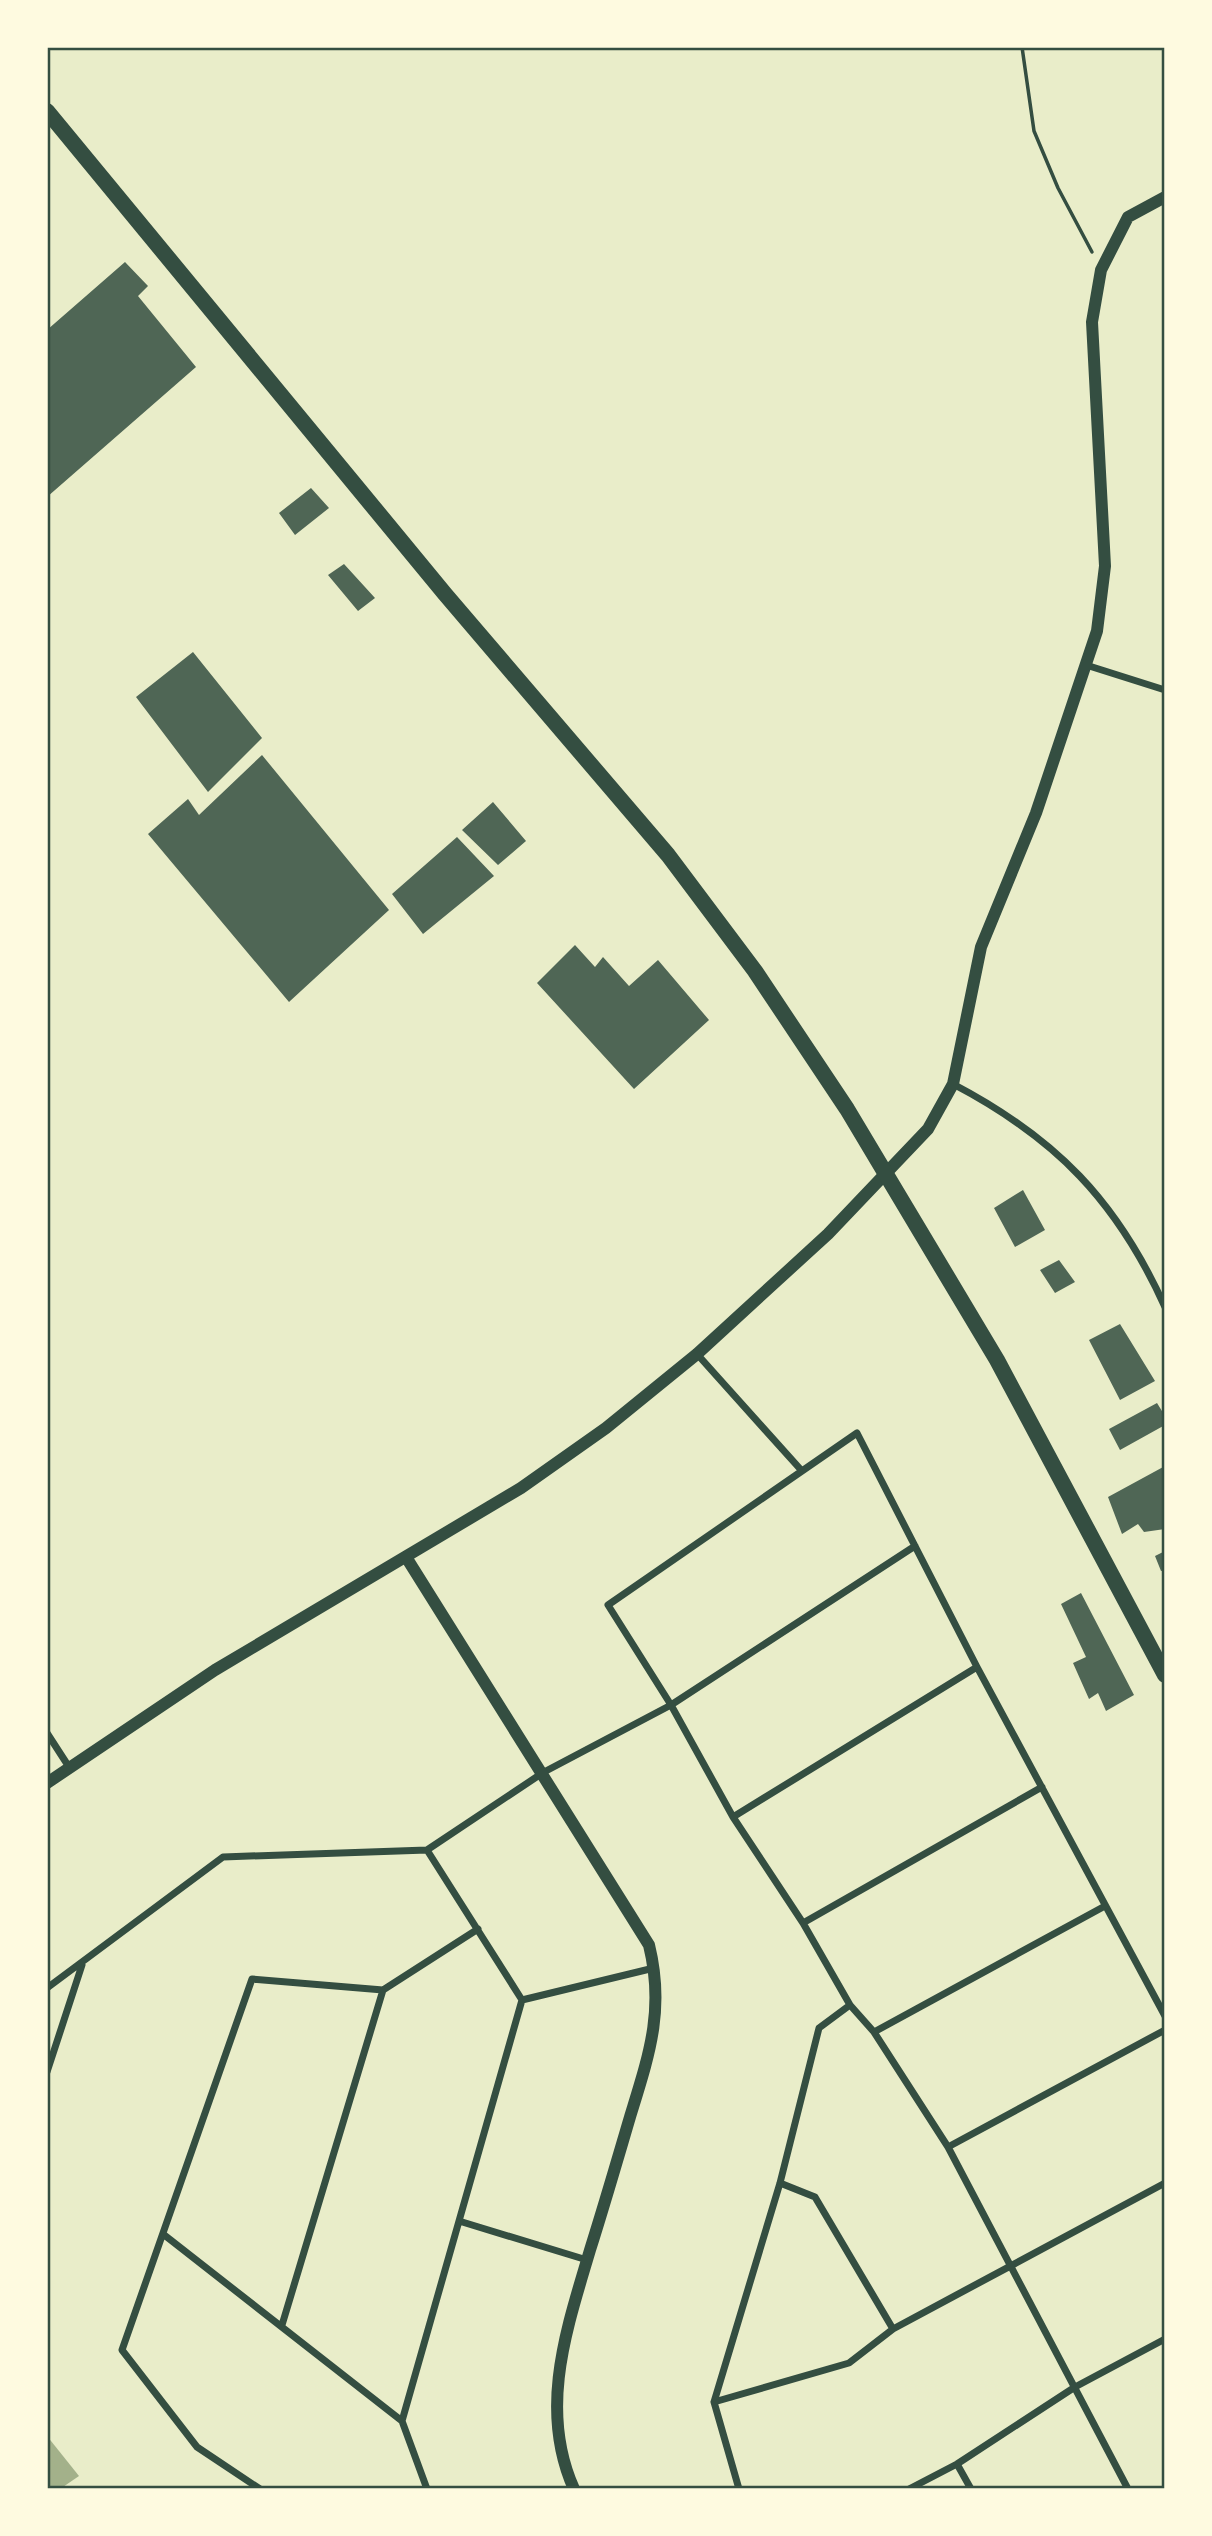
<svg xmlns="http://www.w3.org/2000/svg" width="1212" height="2536" viewBox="0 0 1212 2536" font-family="Karla,sans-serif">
	<rect width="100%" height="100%" fill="#e9edc9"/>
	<path fill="#a3b18a" d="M47,2436L79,2476L60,2489H47Z"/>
	<path fill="#4f6655" d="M125,262L148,286L138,296L196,367L47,497V330Z
		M311,488L329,508L295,535L279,513Z
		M344,564L375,598L358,611L328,575Z
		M193,652L262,738L208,792L136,697Z
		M262,755L389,910L289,1002L148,834L188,799L199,815Z
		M493,802L526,841L498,865L462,830Z
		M457,837L494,876L423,934L392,894Z
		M575,945L595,967L603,957L629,986L658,960L709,1020L634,1089L537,983Z
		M1023,1190L1045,1230L1015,1247L994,1208Z
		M1059,1260L1075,1282L1055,1293L1040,1270Z
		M1120,1324L1155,1381L1120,1400L1089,1340Z
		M1157,1403L1165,1416V1425L1120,1450L1109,1429Z
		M1165,1466V1529L1144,1532L1138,1524L1122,1534L1108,1497Z
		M1165,1551V1570L1161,1571L1155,1556Z
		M1081,1593L1134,1695L1106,1711L1098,1693L1089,1699L1073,1663L1086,1657L1061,1604Z"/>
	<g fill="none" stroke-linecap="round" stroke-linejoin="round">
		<path stroke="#344e41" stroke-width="3.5" d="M1022,47L1034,131L1058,188L1092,252"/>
		<path stroke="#344e41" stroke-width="7" d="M1086,665L1165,690
			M953,1084C1056,1138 1117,1201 1165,1307
			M697,1354L802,1471
			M47,1733L69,1767
			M733,1817L977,1667
			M803,1923L1042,1787
			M47,1988L223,1857L427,1850L544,1772L671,1705L915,1546
			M522,2000L654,1968
			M874,2032L1105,1906
			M47,2072L82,1965
			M948,2147L1165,2030
			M780,2183L815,2197L893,2329
			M459,2221L587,2260
			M163,2234L402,2421L427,2489
			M282,2325L383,1990
			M714,2402L849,2363L893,2329L1165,2183
			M402,2421L522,2000L427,1850
			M957,2464L971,2489
			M260,2489L197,2447L122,2350L252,1979L383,1990L478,1929
			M739,2489L714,2402L780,2183L819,2028L850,2005
			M909,2489L957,2464L1075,2387L1165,2339
			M1128,2489L948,2147L874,2032L850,2005L803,1923L733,1817L671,1705L608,1605L857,1433L977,1667L1165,2016"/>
		<path stroke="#344e41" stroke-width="12" d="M406,1557L649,1945C665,2010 649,2055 630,2117C617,2161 604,2206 590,2250C567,2328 538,2409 574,2489
			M47,1783L215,1670L521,1488L606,1428L697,1354L828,1234L928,1129L953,1084L981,947L1036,813L1097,631L1105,566L1092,322L1101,270L1128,217L1165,197"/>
		<path stroke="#344e41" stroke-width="16" d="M47,111L445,594L668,855L755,971L847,1109L997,1360L1165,1675"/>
	</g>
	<rect width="1212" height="2536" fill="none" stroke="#fefae0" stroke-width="98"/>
	<rect x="49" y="49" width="1114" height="2438" fill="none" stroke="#344e41" stroke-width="2.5"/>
</svg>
